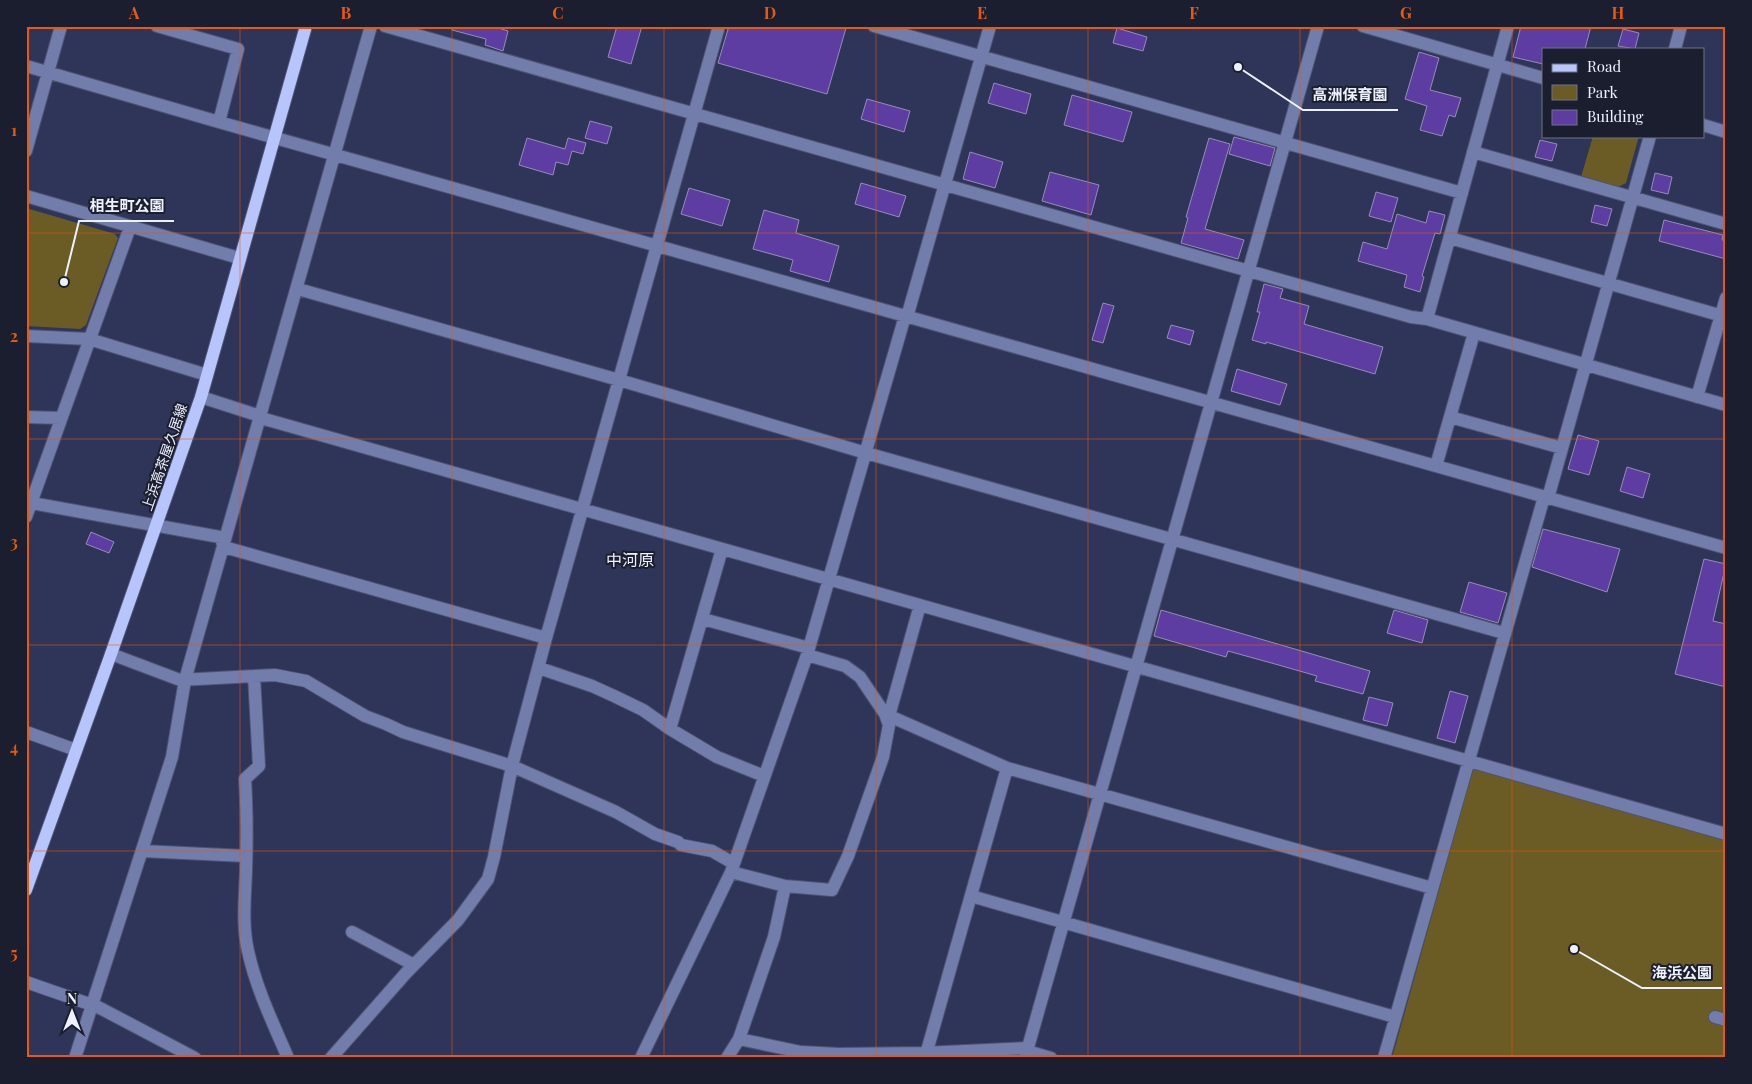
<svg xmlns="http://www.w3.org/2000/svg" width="1752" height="1084" viewBox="0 0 1752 1084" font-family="'Playfair Display','Noto Sans JP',serif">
	<rect width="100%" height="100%" fill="#2f3558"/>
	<path fill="#6a5c24" d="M1593,136H1639L1626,183L1616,188L1581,177Z
		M26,208L115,234L118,238L86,325L80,329L26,326Z
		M1473,768L1726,839V1058H1392Z"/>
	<path fill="#5e3da2" stroke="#958cb6" d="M453,26H492L508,31L503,51L485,45L486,39L452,30Z
		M617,26H642L631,64L608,57Z
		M729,26H840L846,28L827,94L718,63Z
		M1521,26H1591L1585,49H1543V64L1513,57Z
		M1117,28L1147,37L1143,51L1113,43Z
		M1623,29L1639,33L1635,49L1618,46Z
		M1419,52L1439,58L1430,90L1461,98L1455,117L1449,115L1442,136L1420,130L1427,106L1405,99Z
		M994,83L1031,94L1026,114L988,103Z
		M1072,95L1132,112L1123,142L1064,125Z
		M867,99L910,111L904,132L861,119Z
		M590,121L612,127L607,144L585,138Z
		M1234,137L1275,148L1270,166L1229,154Z
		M527,138L565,149L568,138L586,143L583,154L572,151L568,165L556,162L553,175L519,165Z
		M1209,138L1230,144L1205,229L1244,240L1238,259L1181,243L1188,218L1186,217Z
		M1540,140L1557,144L1552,161L1535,157Z
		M970,152L1003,162L995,188L963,179Z
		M1050,172L1099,185L1091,215L1042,201Z
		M1655,173L1672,177L1668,194L1651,190Z
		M861,183L906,196L899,217L855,204Z
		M689,188L730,200L722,226L681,214Z
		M1376,192L1398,198L1391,222L1369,216Z
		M1595,205L1612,209L1607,226L1591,222Z
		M764,210L799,220L796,233L839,246L829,282L790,271L793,260L753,249Z
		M1429,211L1445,215L1440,234L1435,233L1422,276L1424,277L1420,292L1404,287L1407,275L1358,261L1363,242L1387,249L1397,214L1426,223Z
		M1664,220L1723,235L1722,240L1726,241V259L1659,241Z
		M1264,284L1283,289L1280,298L1309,306L1304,324L1383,347L1375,374L1266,342V344L1252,340L1260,312H1257Z
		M1103,303L1114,306L1103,343L1092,340Z
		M1171,325L1194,331L1190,345L1167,338Z
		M1237,369L1287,384L1280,405L1231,391Z
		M1578,435L1599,441L1589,475L1568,469Z
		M1627,467L1650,474L1643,498L1620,491Z
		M1543,529L1620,549L1607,592L1532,567Z
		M91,532L114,542L109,553L86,544Z
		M1704,559L1726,564L1713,621L1726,624V687L1675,674Z
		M1469,582L1507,593L1498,623L1460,612Z
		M1161,610L1370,671L1363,694L1315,681L1317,676L1275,664L1228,651L1226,657L1154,636Z
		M1394,610L1428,620L1422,643L1387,633Z
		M1450,691L1468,696L1455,743L1437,738Z
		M1369,697L1393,703L1387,726L1363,720Z"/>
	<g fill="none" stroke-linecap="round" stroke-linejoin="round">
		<defs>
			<path id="minor" d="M157,26L238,49L219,122
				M385,26L1411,317L1427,319
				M874,26L1462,193
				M1363,26L1543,78
				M1508,26L1427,319L1726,405
				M1675,49L1681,26
				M26,66L219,122L1726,548
				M1703,125L1726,132
				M26,151L61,26
				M1473,152L1726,224
				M26,196L239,258
				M1450,238L1726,317
				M298,289L619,380L866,453L1504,633
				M907,317L990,26
				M26,336L89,339L207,375
				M201,397L257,415L261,418L1726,834
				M1697,397L1726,298
				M26,417L61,418
				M1450,417L1562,448
				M1436,466L1474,333
				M1548,498L1650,136
				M26,502L220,537L224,547L546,638
				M26,517L130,227
				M703,619L809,648
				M111,654L180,680L254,676
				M807,655L845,666L860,677L885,714L1007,768L1432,888
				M539,666L542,669L592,686L614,696L643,710L670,729L717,757L764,776
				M889,716L920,605
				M670,729L722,549
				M26,732L76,750
				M142,851L246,856
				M785,886L832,890L848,856L883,757L889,725L885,714
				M971,896L1395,1017
				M352,932L414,965
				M26,982L98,1007L195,1058
				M1715,1017L1726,1020
				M739,1039L801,1052L839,1054L923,1053L1028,1048
				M927,1051L1007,768
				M1027,1051L1051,1058
				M75,1058L172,757L185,680L371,26
				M288,1058C273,1023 256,988 248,951C242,925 245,897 246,871C247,840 247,810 245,779L259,766L254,676L275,675L306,681L365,716L386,724L403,732L512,766L616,812L655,834L678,842L681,845L712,851L733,863
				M331,1058L406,973L458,920L488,879L494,857L512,766L546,638L719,26
				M641,1058L731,872L807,655L905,316
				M727,1058L739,1039L774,937L785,886L731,872
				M1025,1058L1318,26
				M1384,1058L1544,497"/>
			<path id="major" d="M26,890L111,654L201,397L306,26"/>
		</defs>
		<use href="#minor" stroke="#4e5373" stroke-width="14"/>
		<use href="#major" stroke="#4e5373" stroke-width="14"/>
		<use href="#minor" stroke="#737dab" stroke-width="12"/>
		<use href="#major" stroke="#b8c5fc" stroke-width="12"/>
	</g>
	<path fill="none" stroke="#e8590c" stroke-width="1" stroke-opacity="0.55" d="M240,26V1058M452,26V1058M664,26V1058M876,26V1058M1088,26V1058M1300,26V1058M1512,26V1058M26,233H1726M26,439H1726M26,645H1726M26,851H1726"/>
	<g text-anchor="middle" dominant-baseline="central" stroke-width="4" stroke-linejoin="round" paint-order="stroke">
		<g font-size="14" fill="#eef1ff" stroke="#1b1e2e">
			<text transform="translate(164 457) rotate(-71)">上浜高茶屋久居線</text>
		</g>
		<g font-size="16" fill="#eef1ff" stroke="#1b1e2e">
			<text x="630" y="559">中河原</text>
		</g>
	</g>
	<path fill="none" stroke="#eef1ff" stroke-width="2" d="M1238 67L1303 110H1398M64 282L79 221H174M1574 949L1642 988H1722"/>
	<g fill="#eef1ff" stroke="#1b1e2e" stroke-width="2">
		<circle cx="1238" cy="67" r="5"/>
		<circle cx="64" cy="282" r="5"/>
		<circle cx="1574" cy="949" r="5"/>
	</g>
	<g font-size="15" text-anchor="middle" font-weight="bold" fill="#eef1ff" stroke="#1b1e2e" stroke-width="4" stroke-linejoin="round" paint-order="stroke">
		<text x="1350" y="100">高洲保育園</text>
		<text x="127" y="211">相生町公園</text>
		<text x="1682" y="978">海浜公園</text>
	</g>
	<rect width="1752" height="1084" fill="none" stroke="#1b1e2e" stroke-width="55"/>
	<rect x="1542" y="48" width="162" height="90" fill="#1b1e2e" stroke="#6f7282"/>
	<rect x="1552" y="64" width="25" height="8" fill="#b8c5fc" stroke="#6f7282"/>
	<text x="1587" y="72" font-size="15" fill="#eef1ff">Road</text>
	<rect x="1552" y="85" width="25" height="15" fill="#6a5c24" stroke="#6f7282"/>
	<text x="1587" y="98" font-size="15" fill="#eef1ff">Park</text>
	<rect x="1552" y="110" width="25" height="15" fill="#5e3da2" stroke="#6f7282"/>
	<text x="1587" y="122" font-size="15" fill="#eef1ff">Building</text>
	<g transform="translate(72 1012)" stroke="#1b1e2e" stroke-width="4" paint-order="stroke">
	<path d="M0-4L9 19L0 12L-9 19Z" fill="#eef1ff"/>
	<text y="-8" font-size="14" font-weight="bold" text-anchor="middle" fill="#eef1ff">N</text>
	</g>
	<rect x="28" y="28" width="1696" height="1028" fill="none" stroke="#e8590c" stroke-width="2"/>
	<g font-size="16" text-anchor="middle" font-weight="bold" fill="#e8590c">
		<text x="134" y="19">A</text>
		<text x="346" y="19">B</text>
		<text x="558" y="19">C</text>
		<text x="770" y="19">D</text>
		<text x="982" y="19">E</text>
		<text x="1194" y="19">F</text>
		<text x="1406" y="19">G</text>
		<text x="1618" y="19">H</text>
		<text x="14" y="136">1</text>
		<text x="14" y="342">2</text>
		<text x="14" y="548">3</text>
		<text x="14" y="753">4</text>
		<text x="14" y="959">5</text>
	</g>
</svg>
